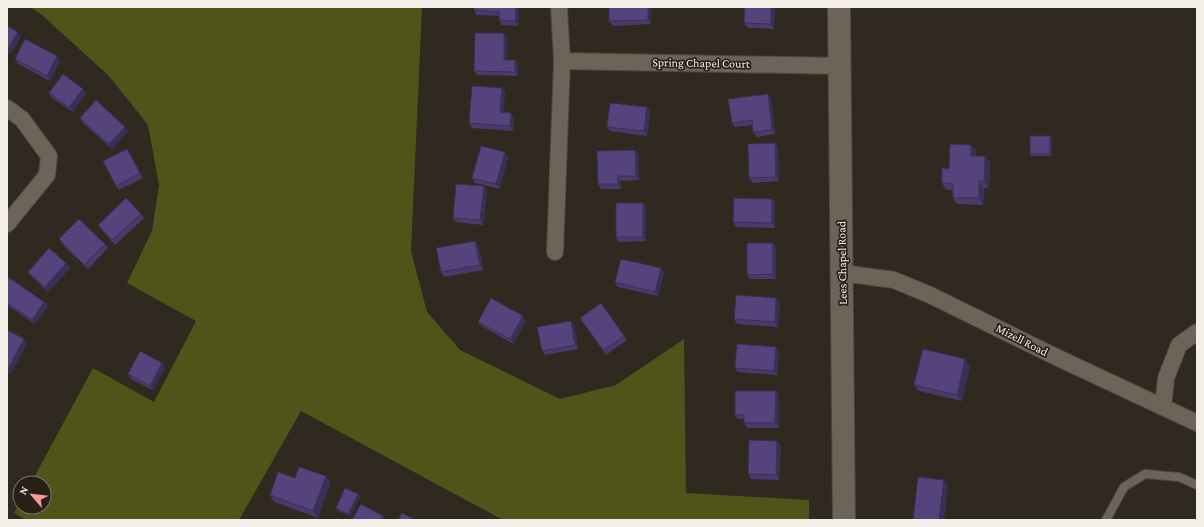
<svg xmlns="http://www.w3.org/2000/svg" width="1204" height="527" viewBox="0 0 1204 527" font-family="'Crimson Pro',serif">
	<rect width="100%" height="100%" fill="#30291f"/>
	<path fill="#4f5418" d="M30,7H422L411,251L427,312L460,350L560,399L616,385L684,339L686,493L809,500V520H503L301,411L239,520H26L14,513L20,502V507H44V483H31L93,368L154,402L196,321L127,283L152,231L159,185L148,125L109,76L42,15Z"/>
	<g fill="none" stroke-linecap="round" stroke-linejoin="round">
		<defs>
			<path id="service" d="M1106,520L1124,487L1145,474L1179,477L1197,485"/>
			<path id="minor" d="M562,61L840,66
				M7,108L22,119L49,156L47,175L7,224
				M555,252L562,61L559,7
				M842,273L894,280L930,295L1054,356L1197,423
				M1163,407L1166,378L1179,345L1197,332"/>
			<path id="secondary" d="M839,7L844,520"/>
		</defs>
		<use href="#service" stroke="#4d473f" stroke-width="10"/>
		<use href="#minor" stroke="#4d473f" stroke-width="18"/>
		<use href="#secondary" stroke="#4d473f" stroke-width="24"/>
		<use href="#service" stroke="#6c6458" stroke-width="8"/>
		<use href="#minor" stroke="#6c6458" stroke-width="16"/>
		<use href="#secondary" stroke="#6c6458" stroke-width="22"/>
	</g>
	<path fill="#493a6b" d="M519,7L518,26L502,25L499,20V16L477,15L474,10Z
		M609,7H651V24L613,26L609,21Z
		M745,7H775L774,29L748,28L744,23Z
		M507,38V60H515L518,65V76L477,75L474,71Z
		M15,59L60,61L50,81L18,64Z
		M502,88L505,92L503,113L514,118L513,131L472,128L469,123Z
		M49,93H86L73,112L52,98Z
		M768,94L771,99L775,134L757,137L753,132L752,125L735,127L732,123Z
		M647,107L650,112L647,136L610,131L607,127Z
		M80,118L125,127L128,131L112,149L83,123Z
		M1050,136L1052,139V156H1031L1030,154Z
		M971,145L976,151V156H985L990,163L989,188H984L983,205L957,204L953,198V190H946L942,183L949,169Z
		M778,147L779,181L753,183L749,178Z
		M127,149L130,153L143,178L119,190L116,186Z
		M635,150L639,155V180L621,181V189H601L598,184Z
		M505,152L508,157L500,189L475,183L472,178Z
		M484,186L487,191L483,225L456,222L453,218Z
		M775,203V228L736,227L733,222Z
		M646,207V241L619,242L616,237Z
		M141,214L144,218L115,245L101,229L98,225Z
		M59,239L105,244L108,248L88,269L62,244Z
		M475,241L478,245L483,270L444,277L441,272Z
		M776,247V279H750L747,275Z
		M66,263L70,268L48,292L31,276L28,272Z
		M661,268L664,273L658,296L618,287L615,282Z
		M7,279L44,302L48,306L35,324L7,305Z
		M601,303L627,340L606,355L580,318Z
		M780,303L778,327L737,324L734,319Z
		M526,321L513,344L482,326L478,322Z
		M574,325L578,349L545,355L542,351Z
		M776,347L779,352L777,375L738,372L735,368Z
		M162,363L165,368L153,390L131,379L128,374Z
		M970,366L962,401L919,391L914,385Z
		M779,395V428H747L744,423V419H738L735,415Z
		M781,445L779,480L751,479L748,474Z
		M326,476L330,483L318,518L274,502L270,495L295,478Z
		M360,497L350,516L337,510L336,508Z"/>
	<path fill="#3c2f57" d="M516,7H519L518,26L515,21Z
		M648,7H651V24L648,20Z
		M771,7H775L774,29L771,24Z
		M18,32L21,37L10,55L7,51Z
		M504,33L507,38V64L504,60Z
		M57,56L60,61L50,81L47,76Z
		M515,60L518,65V76L515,72Z
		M502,88L505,92L503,117L500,112Z
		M83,89L86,93L73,112L69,107Z
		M768,94L771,99L775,134L772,130Z
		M647,107L650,112L647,136L644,131Z
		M511,113L514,118L513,131L510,126Z
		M125,127L128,131L112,149L109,144Z
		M1050,136L1052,139V156L1050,154Z
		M775,143L778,147L779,181L776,177Z
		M971,145L976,151V162L971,156Z
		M127,149L130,153L143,178L140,173Z
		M635,150L639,155V180L636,176Z
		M505,152L508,157L500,189L496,184Z
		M985,156L990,163L989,188L984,181Z
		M618,176L621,181V189L618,184Z
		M979,181L984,188L983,205L979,198Z
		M484,186L487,191L483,225L480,220Z
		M772,199L775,203V228L772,223Z
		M643,203L646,207V241L643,237Z
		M475,241L478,245L483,270L480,265Z
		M773,243L776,247V279L773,274Z
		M66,263L70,268L48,292L45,287Z
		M661,268L664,273L658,296L655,292Z
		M776,298L780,303L778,327L775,322Z
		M44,302L48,306L35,324L32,320Z
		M523,316L526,321L513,344L510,339Z
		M571,321L574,325L578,349L575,345Z
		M24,339L27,344L10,375L7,371Z
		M776,347L779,352L777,375L774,371Z
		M965,359L970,366L962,401L957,395Z
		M162,363L165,368L153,390L150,386Z
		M776,391L779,395V428L775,423Z
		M777,441L781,445L779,480L776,475Z
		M326,476L330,483L318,518L313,511Z
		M944,480L948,486L944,520H939Z
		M358,494L360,497L350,516L348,514Z
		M383,516L386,520H381Z"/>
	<path fill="#55437c" stroke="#3c2f57" d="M474,7H516L515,21L499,20V12L474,10Z
		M609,7H648V20L609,21Z
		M745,7H771V24L744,23Z
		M7,26L18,32L7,51Z
		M475,33H504V60H515V72L474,71Z
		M25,39L57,56L47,76L15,59Z
		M63,74L83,89L69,107L49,93Z
		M472,86L502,88L500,112L511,113L510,126L469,123Z
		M768,94L772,130L753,132L752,120L732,123L728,99Z
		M96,100L125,127L109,144L80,118Z
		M610,103L647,107L644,131L607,127Z
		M1030,136H1050V154H1030Z
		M775,143L776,177L749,178L748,144Z
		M950,144L971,145V156H985L984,181H979V198H953V184L942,183V168L949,169Z
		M481,146L505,152L496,184L472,178Z
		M127,149L140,173L116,186L103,161Z
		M635,150L636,176H618V184H598L597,151Z
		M456,184L484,186L480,220L453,218Z
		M126,198L141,214L112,240L98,225Z
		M734,198L772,199V223L733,222Z
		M616,203H643V237H616Z
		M79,219L105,244L84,265L59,239Z
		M475,241L480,265L441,272L436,248Z
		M747,243H773V274L747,275Z
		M49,248L66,263L45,287L28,272Z
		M621,259L661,268L655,292L615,282Z
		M8,277L44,302L32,320L7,303V279Z
		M736,295L776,298L775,322L734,319Z
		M491,298L523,316L510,339L478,322Z
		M601,303L624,336L603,350L580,318Z
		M571,321L575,345L542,351L537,327Z
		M7,330L24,339L7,371Z
		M737,344L776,347L774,371L735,368Z
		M923,349L965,359L957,395L914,385Z
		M140,351L162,363L150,386L128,374Z
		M735,391H776L775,423H744V415H735Z
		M749,440L777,441L776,475L748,474Z
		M299,467L326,476L313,511L270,495L278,472L295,478Z
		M918,477L944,480L939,520H913Z
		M345,488L358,494L348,514L336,508Z
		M361,504L383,516L381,520H352Z
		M402,513L415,520H398Z"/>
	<g text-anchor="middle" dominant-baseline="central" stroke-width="3.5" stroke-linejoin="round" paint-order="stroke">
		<g font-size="12" fill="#f3eee8" stroke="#272016">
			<text transform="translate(701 63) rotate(1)">Spring Chapel Court</text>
			<text transform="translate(842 263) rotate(-91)">Lees Chapel Road</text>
			<text transform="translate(1022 340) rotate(27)">Mizell Road</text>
		</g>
	</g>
	<rect width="1204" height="527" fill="none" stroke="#f3eee8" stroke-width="16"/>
	<g transform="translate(32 495) rotate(298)"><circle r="19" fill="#272016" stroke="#79726a"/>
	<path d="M0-3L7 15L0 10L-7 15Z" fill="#f59b99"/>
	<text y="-6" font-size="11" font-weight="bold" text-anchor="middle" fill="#f3eee8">N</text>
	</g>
</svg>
